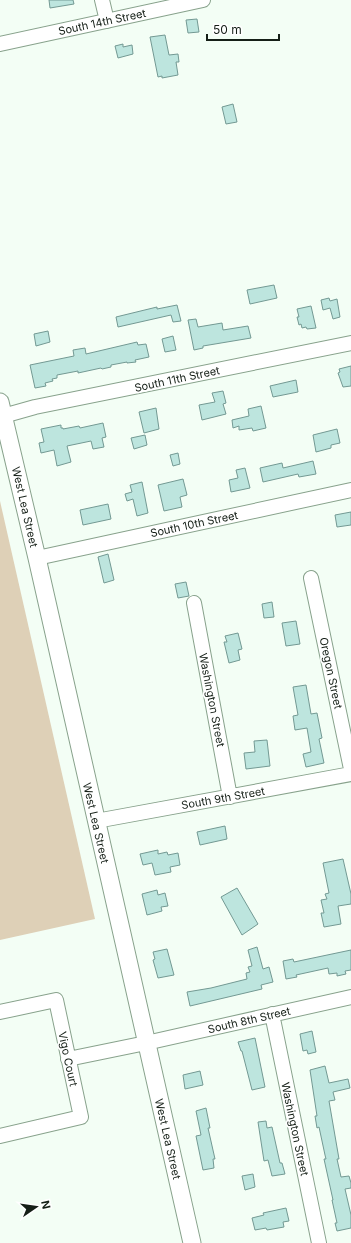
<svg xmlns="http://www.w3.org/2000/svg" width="351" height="1243" viewBox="0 0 351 1243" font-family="Inter,sans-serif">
	<rect width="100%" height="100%" fill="#f3fef5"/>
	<path fill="#ded0b7" d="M0,501L95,919L0,940Z"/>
	<path fill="#bde5de" stroke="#739993" d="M49,0H73L74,4L50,8Z
		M197,19L199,32L188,33L186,20Z
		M165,35L169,55L178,54L179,62H176L178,75L162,78V76L158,77L150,37Z
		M123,44V47L132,45L133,54L118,58L115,46Z
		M233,104L237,122L226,124L222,107Z
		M274,285L277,298L250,304L247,290Z
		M329,298L330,301L337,299L340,317L333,319L330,308L323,310L321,300Z
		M177,305L181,321L173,322L171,315L118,327L116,317L157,307V309Z
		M311,306L316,328L307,329L306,327L302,328L301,324L299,325L297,317H299L297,309Z
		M196,319L198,327L222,323L223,330L248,326L251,338L203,346V348L194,350L188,320Z
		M48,331L50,342L36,346L34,334Z
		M173,336L176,350L165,352L162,339Z
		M137,342L138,345L146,344L149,357L135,360L136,362L127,363V362L111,365V367L102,369L101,368L78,373V371L57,375V378L52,379L53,381L45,383L46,386L35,388L30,365L74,356L73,350L85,348L86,354Z
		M351,366V386L343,387L338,373L340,372L339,369Z
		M296,380L298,392L273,397L270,386Z
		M223,391L226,403L223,404L226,414L202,420L199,405L215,402L212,393Z
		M261,406L266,428L253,431L252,428L239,430V426L233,428L232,420L249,416L248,409Z
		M156,408L159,429L144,433L139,412Z
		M103,423L106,437L102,438L104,447L93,449L91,441L67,446L71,462L57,466L54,450L41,453L39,443L44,442L41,429L61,425V428H63V429L79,426L80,428Z
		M337,429L340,443L331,445V448L316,452L313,435Z
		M145,435L147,445L134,449L131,438Z
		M178,453L180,464L173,466L170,455Z
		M313,461L316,474L299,477L298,474L263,482L260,468L282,463L283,468Z
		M245,468L250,488L231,492L229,480L238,478L236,470Z
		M183,479L187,495L180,497L182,507L164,511L158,485Z
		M142,482L148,513L137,516L133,499L127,501L125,494L132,492L130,485Z
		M108,504L111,519L83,525L80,510Z
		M351,512V525L337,527L335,515Z
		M108,554L114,580L104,583L98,557Z
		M186,582L189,596L178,598L175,584Z
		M272,602L274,617L264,618L262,604Z
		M296,621L300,644L286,646L282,623Z
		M238,633L242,649L238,650L240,660L229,663L224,642H227L225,636Z
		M306,685L311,714L317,713L322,738L319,739L324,763L306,767L303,754L311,752L307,728L295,730L293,716L298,715L293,687Z
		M267,740L270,766L246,769L244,753L255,752L254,741Z
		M225,826L227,839L200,845L197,832Z
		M158,850V854L167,852L168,855L178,853L180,865L170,867L171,872L155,875L152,863L143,865L140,854Z
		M343,859L351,894V904L338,906L341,924L324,927L321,913H324L321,900L327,899L325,894L329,893L323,863Z
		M237,888L258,924L242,935L221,897Z
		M157,890L158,895L165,893L168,906L161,907L162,911L147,915L142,894Z
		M257,947L263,969L269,967L273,982L261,985L262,989L190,1006L187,992L211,988L247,979L246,973L250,972L248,967L252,966L248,950Z
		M167,949L174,975L158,978L153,960L155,959L153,952Z
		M351,950V970L345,971L346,974L337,976V973L329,974L328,968L296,975L297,977L286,979L283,961L293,959L294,962Z
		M312,1031L316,1052L308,1054L307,1050L303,1051L300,1034Z
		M255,1038L265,1087L252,1090L242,1051H241L238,1042Z
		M325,1066L329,1083L348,1079L350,1088L333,1092L335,1100L329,1101L339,1159H337L341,1177L349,1176L351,1183V1188L345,1189L351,1215V1228L337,1231L335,1223H337L332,1200H333L324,1159H326L325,1155L319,1127L317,1128L315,1116H317L310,1070Z
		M200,1071L203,1085L185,1089L183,1075Z
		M206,1108L210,1128H208L215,1159H213L214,1168L203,1170L196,1136L201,1135L196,1111Z
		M266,1121L267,1128L272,1127L280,1163H282L285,1174L272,1176L268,1160L264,1161L258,1122Z
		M253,1174L255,1187L245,1190L242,1176Z
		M286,1208L289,1221L283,1222L284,1227L267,1230L266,1228L255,1230L252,1218L264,1215L263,1213Z"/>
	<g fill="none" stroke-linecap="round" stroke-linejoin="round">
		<defs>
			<path id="minor" d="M102,0L107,21
				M0,44L203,0
				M3,416L35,407L351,343
				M37,558L351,490
				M311,578L351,769
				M194,603L230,797
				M96,821L351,774
				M0,1012L56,1000L81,1117L0,1136
				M272,1014L319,1243
				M68,1059L146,1043L351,997"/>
			<path id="major" d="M0,402L37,558L192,1243"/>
		</defs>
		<use href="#minor" stroke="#88a28c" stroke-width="16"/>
		<use href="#major" stroke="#88a28c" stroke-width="19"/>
		<use href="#minor" stroke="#fff" stroke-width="14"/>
		<use href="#major" stroke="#fff" stroke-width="17"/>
	</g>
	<g text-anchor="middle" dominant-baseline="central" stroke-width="3.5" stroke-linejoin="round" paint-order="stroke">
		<g font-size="11" fill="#151f17" stroke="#fff">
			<text transform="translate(102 22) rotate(-12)">South 14th Street</text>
			<text transform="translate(177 379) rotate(-12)">South 11th Street</text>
			<text transform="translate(25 507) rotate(77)">West Lea Street</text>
			<text transform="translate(194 524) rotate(-12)">South 10th Street</text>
			<text transform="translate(331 673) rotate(78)">Oregon Street</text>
			<text transform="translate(212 700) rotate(79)">Washington Street</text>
			<text transform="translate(223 798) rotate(-10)">South 9th Street</text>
			<text transform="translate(96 823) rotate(77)">West Lea Street</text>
			<text transform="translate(249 1020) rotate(-13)">South 8th Street</text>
			<text transform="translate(68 1059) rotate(78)">Vigo Court</text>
			<text transform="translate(295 1129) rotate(78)">Washington Street</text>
			<text transform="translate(168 1139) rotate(77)">West Lea Street</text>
		</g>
	</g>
	<g transform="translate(36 1207) rotate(77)" stroke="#ffffff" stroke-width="3" paint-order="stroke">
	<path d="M0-3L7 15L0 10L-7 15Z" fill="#151f17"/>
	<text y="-6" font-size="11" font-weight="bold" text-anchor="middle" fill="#151f17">N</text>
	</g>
	<path d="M207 34v6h72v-6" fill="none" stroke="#151f17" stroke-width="2"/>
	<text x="213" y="34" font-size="12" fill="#151f17" stroke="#ffffff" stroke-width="3" paint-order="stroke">50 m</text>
</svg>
